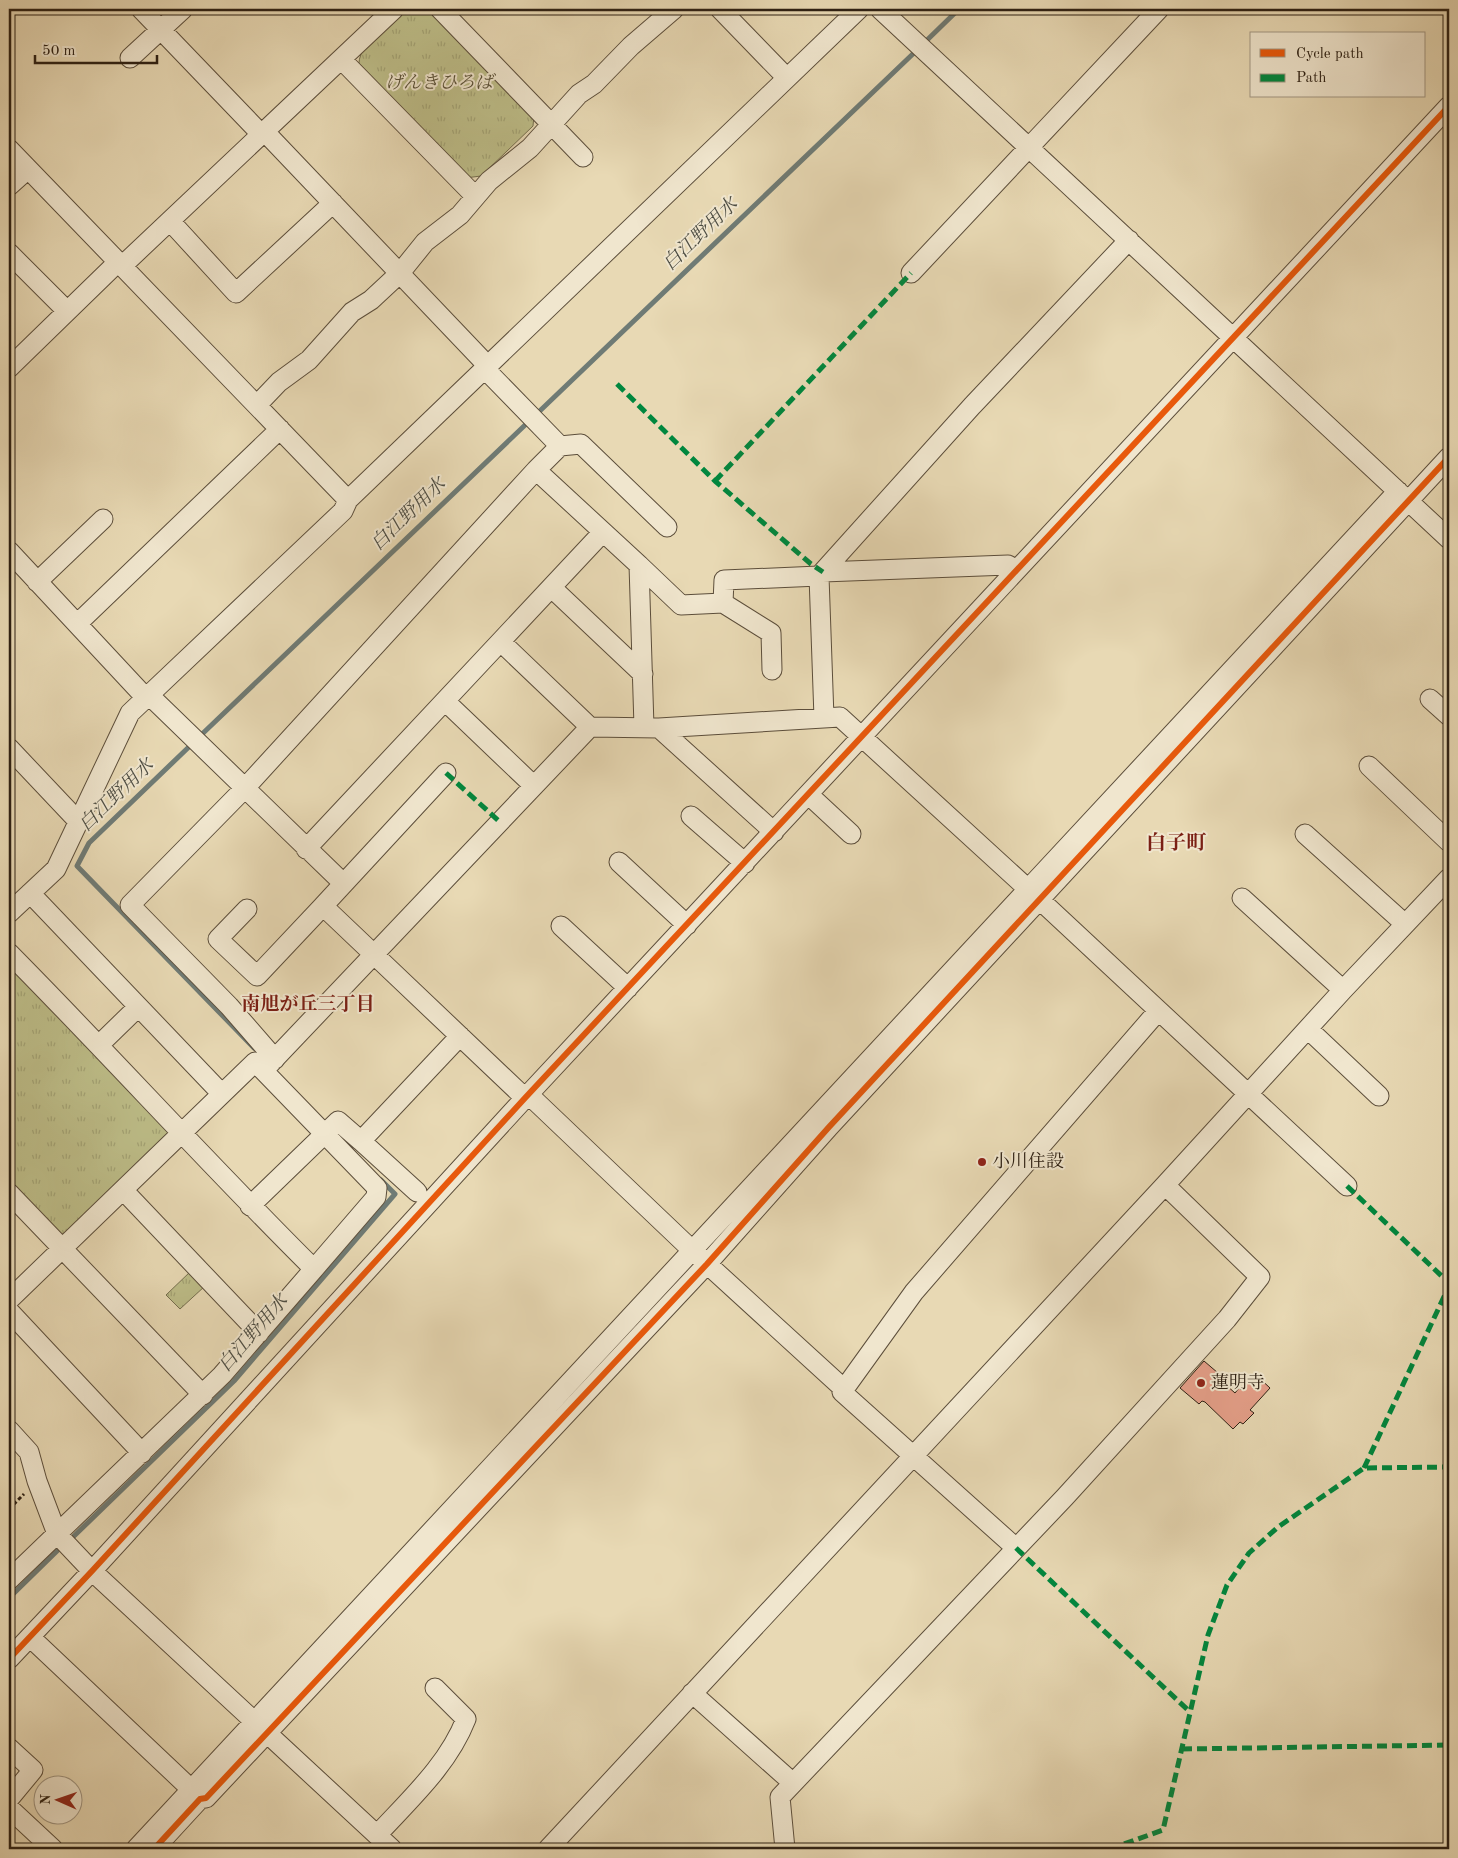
<svg xmlns="http://www.w3.org/2000/svg" width="1458" height="1858" viewBox="0 0 1458 1858" font-family="'Old Standard TT','Noto Serif JP',serif">
	<defs>
		<pattern id="grass-tufts" width="24" height="20" patternUnits="userSpaceOnUse" patternTransform="scale(1.25)"><rect width="24" height="20" fill="#bdbd88"/><path d="M3 7l-1-3M5 7V3M7 7l1-3M15 17l-1-3M17 17v-4M19 17l1-3" fill="none" stroke="#a3a274"/></pattern>
	</defs>
	<rect width="100%" height="100%" fill="#e8d9b4"/>
	<filter id="stains"><feTurbulence type="fractalNoise" baseFrequency=".004" numOctaves="4"/><feColorMatrix values="0 0 0 0 .2 0 0 0 0 .09 0 0 0 0 .02 0 0 0 .5 -.17"/></filter>
	<radialGradient id="worn" r=".72"><stop offset=".6" stop-color="#630" stop-opacity="0"/><stop offset="1" stop-color="#630" stop-opacity=".3"/></radialGradient>
	<path fill="url(#grass-tufts)" stroke="#756e4e" d="M406,9H432L534,115L533,126L481,176L465,178L359,68C356,44 389,24 406,9Z
		M9,961L170,1129L167,1139L67,1236H59L9,1183Z
		M191,1271L205,1286L180,1309L166,1295Z"/>
	<g fill="none" stroke-linecap="round" stroke-linejoin="round">
		<path stroke="#6f7b75" stroke-width="5" d="M923,44L959,9
			M199,737L917,50
			M193,743L89,843L77,866L254,1048
			M73,1537L234,1381L395,1194L381,1180
			M9,1598L57,1551"/>
	</g>
	<path fill="#e59f89" stroke="#2d2013" d="M1204,1361L1218,1373L1216,1376L1235,1393L1239,1388L1241,1390L1256,1375L1270,1388L1250,1410L1254,1413L1243,1424L1240,1422L1233,1429L1205,1402L1202,1401L1199,1404L1180,1388Z"/>
	<g fill="none" stroke-linecap="round" stroke-linejoin="round">
		<defs>
			<path id="minor" d="M141,9L262,135
				M440,9L583,157
				M720,9L786,77
				M880,9L1449,539
				M130,58L183,9
				M341,59L475,196
				M265,132L487,365
				M9,149L348,500
				M9,186L28,169
				M170,221L236,293L333,203
				M9,253L67,311
				M122,266L394,9
				M911,273L1159,9
				M9,368L118,262
				M484,368L560,446L536,470
				M257,405L279,382L309,360L352,312L371,300L400,273L425,242L460,215L489,181L530,148L579,94L594,84L631,46L674,9
				M560,446L581,444L667,527
				M9,551L146,698
				M639,565L681,605L723,603L771,633L772,670
				M823,572L1008,565L1017,570
				M37,582L103,519
				M552,588L643,674
				M723,603L724,580L819,576
				M77,624L280,429
				M501,642L590,727
				M149,695L343,883
				M1430,699L1449,716
				M446,702L534,786
				M824,718L819,576L972,406L1129,240
				M659,728L774,832
				M9,748L78,821
				M1369,766L1449,842
				M446,773L323,906L525,1098
				M809,795L851,834
				M691,816L745,863
				M1305,834L1405,924
				M306,849L603,532
				M619,862L687,925
				M30,893L221,1093
				M1242,898L1343,990
				M247,909L218,939L257,976L323,906
				M9,913L56,869L130,713L343,511L348,500L859,9
				M561,926L628,988
				M9,953C112,1057 210,1166 314,1269L222,1375L9,1580
				M1308,1029L1379,1096
				M99,1045L138,1007
				M275,1059L229,1006L130,905L244,789L536,470L639,565L644,727
				M264,1070L590,727L659,728L840,717L1040,900L1347,1186
				M529,1095L694,1252L844,1389
				M361,1141L417,1192
				M124,1191L259,1333
				M9,1193L203,1395
				M250,1206L338,1121L361,1141L460,1036
				M9,1300L255,1062L377,1188L376,1197L314,1269
				M9,1311L142,1453
				M9,1430L29,1452L37,1481L57,1534L92,1571L392,1849
				M1016,1548L842,1392L914,1292L1158,1011
				M30,1637L192,1790
				M9,1659L92,1571L525,1098L1449,106
				M692,1693L793,1783
				M9,1748L33,1770L9,1799
				M9,1808L53,1849
				M377,1835C410,1799 448,1765 466,1719L435,1688
				M136,1849L1398,491
				M154,1849L200,1799L206,1798L707,1264L829,1127L1449,457
				M548,1849L1165,1185L1343,990L1449,878
				M785,1849L780,1797L1065,1497L1227,1319L1260,1277L1165,1185"/>
		</defs>
		<use href="#minor" stroke="#5c4e3b" stroke-width="21"/>
		<path stroke="#2d2013" stroke-width="3" stroke-dasharray="4 2.5" stroke-linecap="butt" d="M9,1509L24,1494"/>
		<use href="#minor" stroke="#f0e6ce" stroke-width="19"/>
		<path stroke="#00873e" stroke-width="5" stroke-dasharray="10 5" stroke-linecap="butt" d="M617,384L715,481L811,564L823,572
			M715,481L911,273
			M446,773L500,822
			M1347,1186L1449,1283
			M1364,1468L1449,1286
			M1016,1548L1190,1712
			M1182,1749L1449,1745
			M1110,1849L1163,1830L1208,1635L1227,1585L1249,1553L1278,1527L1364,1468L1449,1467"/>
		<defs>
			<path id="cycleway" d="M9,1659L92,1571L525,1098L1449,106
				M154,1849L200,1799L206,1798L707,1264L829,1127L1449,457"/>
		</defs>
		<use href="#cycleway" stroke="#f0e6ce" stroke-width="9"/>
		<use href="#cycleway" stroke="#e8590c" stroke-width="6"/>
	</g>
	<g fill="#8f2418" stroke="#f0e6ce" stroke-width="2">
		<circle cx="982" cy="1162" r="5"/>
		<circle cx="1201" cy="1383" r="5"/>
	</g>
	<g text-anchor="middle" dominant-baseline="central" stroke-width="4" stroke-linejoin="round" paint-order="stroke">
		<g font-size="18" font-style="italic" fill="#584f36" stroke="#f0e6ce">
			<text x="439" y="83">げんきひろば</text>
		</g>
		<g font-size="18" fill="#2d2013" stroke="#f0e6ce" text-anchor="start">
			<text x="992" y="1162">小川住設</text>
			<text x="1211" y="1383">蓮明寺</text>
		</g>
		<g font-size="19" font-style="italic" fill="#4e4e44" stroke="#f0e6ce">
			<text transform="translate(701 235) rotate(-44)">白江野用水</text>
			<text transform="translate(409 515) rotate(-44)">白江野用水</text>
			<text transform="translate(117 796) rotate(-44)">白江野用水</text>
			<text transform="translate(254 1334) rotate(-49)">白江野用水</text>
		</g>
		<g font-size="19" font-weight="bold" fill="#7a1f14" stroke="#f0e6ce">
			<text x="308" y="1005">南旭が丘三丁目</text>
		</g>
		<g font-size="20" font-weight="bold" fill="#7a1f14" stroke="#f0e6ce">
			<text x="1176" y="844">白子町</text>
		</g>
	</g>
	<rect width="1458" height="1858" fill="none" stroke="#e8d9b4" stroke-width="30"/>
	<rect x="10" y="10" width="1438" height="1838" fill="none" stroke="#2d2013" stroke-width="2.5"/>
	<rect x="15" y="15" width="1428" height="1828" fill="none" stroke="#2d2013"/>
	<rect x="1250" y="32" width="175" height="65" fill="#f0e6ce" stroke="#a29783"/>
	<rect x="1260" y="49" width="25" height="8" fill="#e8590c" stroke="#a29783"/>
	<text x="1296" y="58" font-size="15" fill="#2d2013">Cycle path</text>
	<rect x="1260" y="74" width="25" height="8" fill="#00873e" stroke="#a29783"/>
	<text x="1296" y="82" font-size="15" fill="#2d2013">Path</text>
	<g transform="translate(58 1800) rotate(272)"><circle r="24" fill="#f0e6ce" stroke="#a29783"/>
	<path d="M0-4L9 19L0 12L-9 19Z" fill="#8f2418"/>
	<text y="-8" font-size="14" font-weight="bold" text-anchor="middle" fill="#2d2013">N</text>
	</g>
	<path d="M35 55v8h122v-8" fill="none" stroke="#2d2013" stroke-width="2.5"/>
	<text x="42" y="55" font-size="15" fill="#2d2013" stroke="#f0e6ce" stroke-width="4" paint-order="stroke">50 m</text>
	<rect width="100%" height="100%" filter="url(#stains)"/>
	<rect width="100%" height="100%" fill="url(#worn)"/>
</svg>
